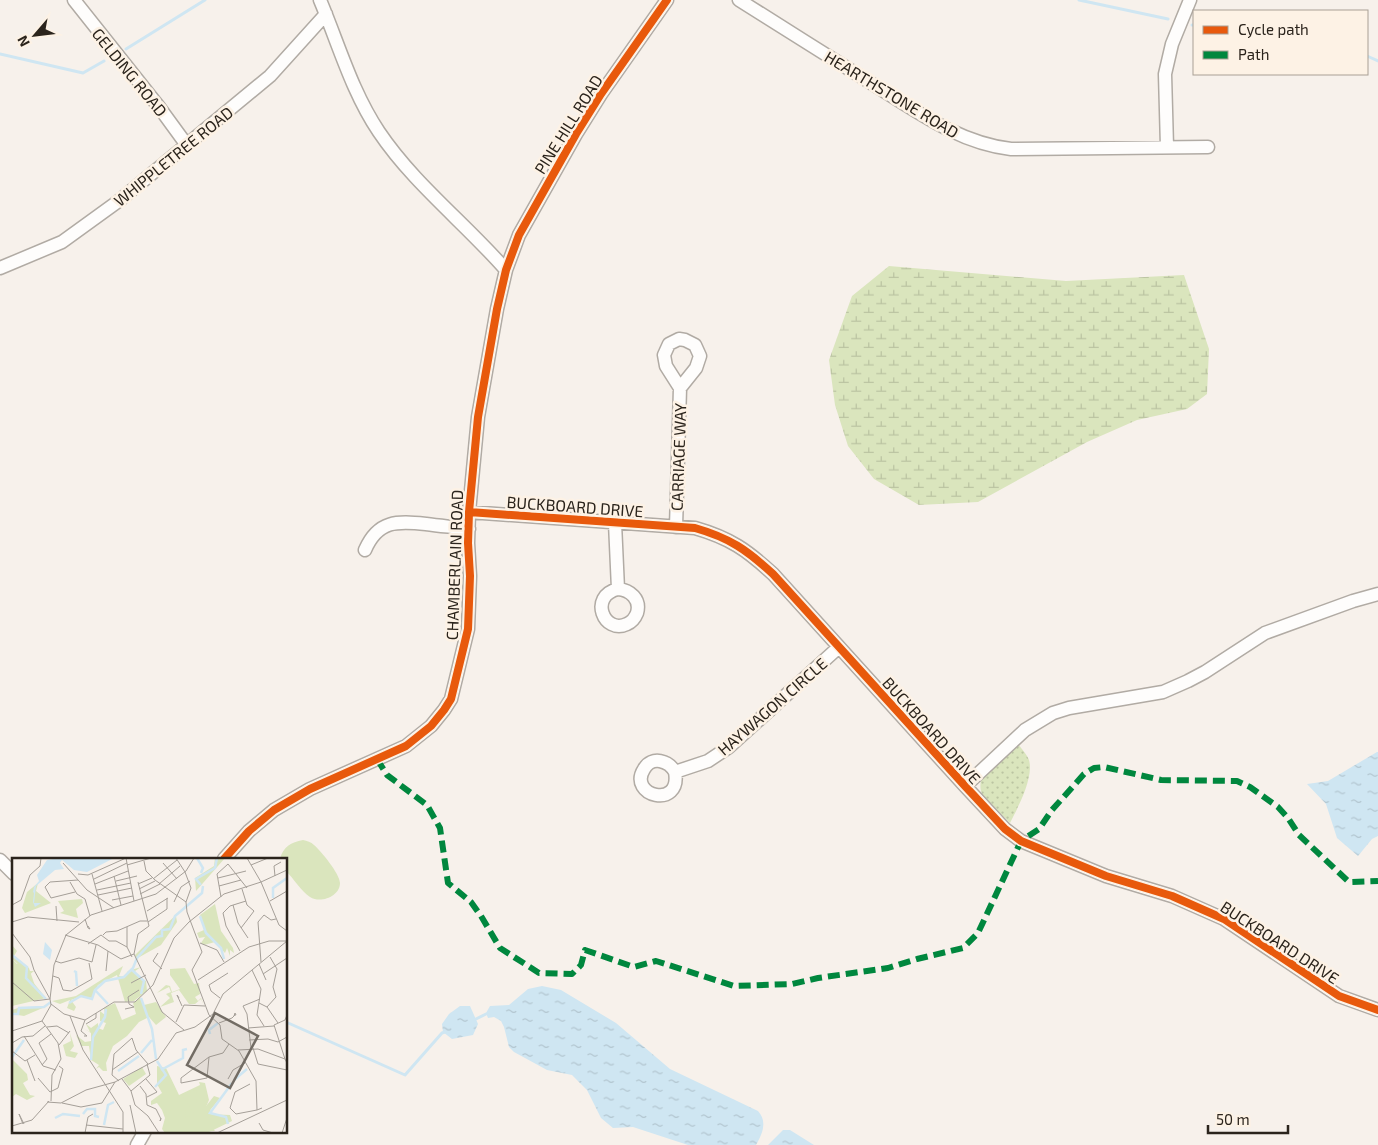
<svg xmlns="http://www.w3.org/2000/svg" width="1378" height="1145" viewBox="0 0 1378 1145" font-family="'Exo 2',sans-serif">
	<defs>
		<pattern id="wetland-marsh" width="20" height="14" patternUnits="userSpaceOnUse" patternTransform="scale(1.25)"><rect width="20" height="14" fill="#dae5bd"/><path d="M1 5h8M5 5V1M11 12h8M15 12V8" fill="none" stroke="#bbc4a2"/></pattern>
		<pattern id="garden-dots" width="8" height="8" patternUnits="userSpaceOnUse" patternTransform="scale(1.25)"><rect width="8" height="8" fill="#dae5bd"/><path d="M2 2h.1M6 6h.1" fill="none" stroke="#bbc4a2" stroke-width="1.8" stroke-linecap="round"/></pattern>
		<pattern id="water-ripples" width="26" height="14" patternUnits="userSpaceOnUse" patternTransform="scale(1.25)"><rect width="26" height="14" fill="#cfe6f2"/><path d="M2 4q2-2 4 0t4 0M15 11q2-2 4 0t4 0" fill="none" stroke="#b2c5cf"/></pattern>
	</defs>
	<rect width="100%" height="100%" fill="#f7f1eb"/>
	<path fill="url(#wetland-marsh)" d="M889,266L1066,281L1184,275L1209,349L1207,394L1187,409L1137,420L1087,442L978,502L919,505L874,479L848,446L835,405L829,360L852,296Z"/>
	<path fill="url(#garden-dots)" d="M1018,744C1022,749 1027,755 1029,760C1034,778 1018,807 1010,823L983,796C980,790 980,787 981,780Z"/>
	<path fill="#dae5bd" d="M303,840C307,841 311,842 314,845C321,851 340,874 340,883C340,896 321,904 310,897C301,891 294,879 286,871V859H280C283,847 291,842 303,840Z"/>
	<path fill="url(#water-ripples)" d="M1377,752H1378V836L1372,839L1358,856L1337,838L1326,804L1307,784L1328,781Z
		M542,986L561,990L616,1023L670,1069L758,1111C768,1122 762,1134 756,1145H688L633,1127L613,1128L601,1118L587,1090L572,1075L547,1070L514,1052L509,1047L504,1027L501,1021L494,1017L488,1018L486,1013L490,1006L509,1005L528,989Z
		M460,1006H470L478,1024L473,1035L452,1039L443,1032L442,1024L449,1014Z
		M783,1130H790L814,1145H768Z"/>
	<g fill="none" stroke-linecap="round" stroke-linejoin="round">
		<path stroke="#cfe6f2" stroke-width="3" d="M1079,0L1168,19
			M1192,25H1194
			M126,49L205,0
			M0,54L83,73L104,61
			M1367,56L1378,61
			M474,1020L486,1014
			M286,1022L405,1075L442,1033L445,1032"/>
		<defs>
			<path id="minor" d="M74,0L159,107L186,144
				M320,0C339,45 352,92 379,132C414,184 465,223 506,270
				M739,0C783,28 827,55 871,83C915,110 958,143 1011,149L1208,147
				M1167,147L1165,74L1172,44L1190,0
				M0,268L62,242L120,200L270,76L326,14
				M469,512L695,528C730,538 747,550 773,574L965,786L1005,829L1021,841L1106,876L1172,896L1224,919L1339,996L1378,1010
				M615,523L618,589C588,596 604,635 627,624C632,622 635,618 637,613C641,599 630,590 618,589
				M676,527L680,388L666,366L664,355L669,344L679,339L685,340L695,345L700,356L696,368L680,388
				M365,550C378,520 397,521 426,524C440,526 454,527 469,529
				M675,772C682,810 627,796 644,769C652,755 669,761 675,772L708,761L729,747L839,647
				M965,786L1025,730L1053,713L1069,708L1163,692L1188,681L1205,672L1265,633L1353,601L1378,594
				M224,859L249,831L274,810L310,789L406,746L431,726L444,710L451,699L468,629L470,576L468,543L469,512L478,417L497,309L506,270L519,235L576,134L601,94L667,0
				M0,860L14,874
				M137,1145L145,1131"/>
		</defs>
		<use href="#minor" stroke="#b1aba4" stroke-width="15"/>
		<use href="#minor" stroke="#fefdfc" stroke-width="12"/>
		<path stroke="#00873e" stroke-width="6" stroke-dasharray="12 6" stroke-linecap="butt" d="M377,759L387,775L427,805L440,828L448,883L471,902L481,916L500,948L539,973L572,974L581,965L585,950L634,967L656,961L734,986L792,984L818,978L888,968L917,959L963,948L978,933L1021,841L1039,829L1052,810L1084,774L1094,768L1104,767L1161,780L1237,781L1250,787L1278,807L1288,818L1299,835L1349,882L1378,881"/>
		<defs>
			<path id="cycleway" d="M469,512L695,528C730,538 747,550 773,574L965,786L1005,829L1021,841L1106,876L1172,896L1224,919L1339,996L1378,1010
				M224,859L249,831L274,810L310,789L406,746L431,726L444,710L451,699L468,629L470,576L468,543L469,512L478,417L497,309L506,270L519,235L576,134L601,94L667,0"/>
		</defs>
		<use href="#cycleway" stroke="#fdf2e5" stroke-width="11"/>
		<use href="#cycleway" stroke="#e8590c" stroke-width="8"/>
	</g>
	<g text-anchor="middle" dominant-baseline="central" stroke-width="5" stroke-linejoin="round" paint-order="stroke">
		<g font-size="16" fill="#2b241c" stroke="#fdf2e5">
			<text transform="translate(130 72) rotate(51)">GELDING ROAD</text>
			<text transform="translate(892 94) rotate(31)">HEARTHSTONE ROAD</text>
			<text transform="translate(568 124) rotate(-58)">PINE HILL ROAD</text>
			<text transform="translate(173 156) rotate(-39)">WHIPPLETREE ROAD</text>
			<text transform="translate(678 457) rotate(-88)">CARRIAGE WAY</text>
			<text transform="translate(575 506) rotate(4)">BUCKBOARD DRIVE</text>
			<text transform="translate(454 565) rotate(-88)">CHAMBERLAIN ROAD</text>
			<text transform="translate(772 706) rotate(-41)">HAYWAGON CIRCLE</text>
			<text transform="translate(932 730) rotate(48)">BUCKBOARD DRIVE</text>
			<text transform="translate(1280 942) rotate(33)">BUCKBOARD DRIVE</text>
		</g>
	</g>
	<g transform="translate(12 858)">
		<rect width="275" height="275" fill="#f7f1eb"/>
		<path d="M70,41L71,45L64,51L66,60L48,55L52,53L46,43ZM175,46L164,58L165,64L149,87L124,101L123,97ZM203,46L209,73L221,90L222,95L218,92V98L215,90L213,95L203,84L192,87L189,85L193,79L187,80L185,75L192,72L188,57ZM0,101L5,106L8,103L14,113H22L16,118L34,140L0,148ZM111,108L107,118L112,119L116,113L129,109L123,113L127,120L134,123L135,133L122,143L113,144L105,117L86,127L80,140L70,138L59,142L64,149L62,153L55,150L58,142L48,146L40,143L64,138ZM173,110L182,126L187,125L188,136L183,139L186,143L189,140L192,148L189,141L183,146H177L167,132L159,135L162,144L148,149L158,140L154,136L159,134L157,129L145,135L154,127L158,128L160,134L168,131L158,117V111ZM128,140L132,147L144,144L154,159L144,167L137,159L127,164L115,178L101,188L94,205L95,213H91L87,209L84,211L87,207L79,202L77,188H69L64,177L73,184L79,183V175L71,170L78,174L74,166L79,170L86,165V170L91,172L94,165L88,163V153L93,157L92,150L103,145L110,162L124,156L121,145ZM58,175L62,188L58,193L66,195L63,200L54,198L51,187L59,183ZM0,201L15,216L16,222L11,225L18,237L23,238L15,242L4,236L0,239ZM145,208L154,210L167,237L188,227L187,224L193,225L197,242L194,249L200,254L196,265L203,273L153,275L150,271L153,260L150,252L145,245L139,247V243L150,235L145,226Z" fill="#dae5bd"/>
		<path d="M203,0H213L184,33L183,20L202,8ZM26,25L24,33L39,45L13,55L10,50L15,34ZM0,87L5,93L2,98L17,110L24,131L34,141L26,135L13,121V112L0,101ZM38,145L33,149L12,158L0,156V152L6,150L32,149ZM184,232L185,245L191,252L202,238L208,240L195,256L218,257L220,263L195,275H158V268L153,263L159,251H173L174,260L182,255L170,237Z" fill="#dae5bd"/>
		<path d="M130,209L134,216L117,228L111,221Z" fill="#dae5bd"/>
		<path d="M48,0H102L75,14L62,12L50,2L48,5L52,11L43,12L24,28L22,45H29L23,49L21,44L22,35L21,34L22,29L27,23L25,17L35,2ZM33,84L40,92L38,102L31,96Z" fill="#cfe6f2"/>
		<path fill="none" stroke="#cfe6f2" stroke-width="2.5" d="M185,0L191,10L189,15M189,27L184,21L203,10L205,0M261,40V30L275,20M188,58L194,75L209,90L212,101M0,97L15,109L14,120L34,141M119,111L132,123L129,136M62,113L64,114L65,128M83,132L96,146M129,140L140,171L144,201M57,145L69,138L80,141L83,132L93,123L112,119L121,110L125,100L144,79L150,78V72L158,71L163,58L190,35L191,28M0,156H6L7,150L32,149L39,144M198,176L197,172L206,165M129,195L140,182M0,199L12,182M79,202L81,179L93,159L94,151M149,212L171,200V192L175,191M106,213L127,198M222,222L235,211M143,229L154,217L145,203M71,256L75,251H83V258L87,259M43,260L51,256L68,258M216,266L214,259L198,255L220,225M92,267L96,247L102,244"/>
		<path fill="none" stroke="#a59f98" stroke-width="1" d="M164,0L173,14M235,0L249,24L275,12M132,3L134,13L143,22L174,44M51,5L75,32L102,50M151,5L165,21M115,7L139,0M239,7L256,0M173,14L179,30L174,44L175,54L190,94L180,112L197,157L208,167L210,181L227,193L244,223L245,252L250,250M66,16L76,17L114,0L122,43M80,16L90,53M102,18L109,47M263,18L262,8L269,4M206,20L234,13M82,21L115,5M141,21L165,2M104,23L125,18M58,24L65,36L73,41L78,58M83,26L116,13M126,26L140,20M147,26L168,8M207,28L229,22M127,31L143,23M85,32L119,25M63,34L39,40L33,29L38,24L66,22M128,36L148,26M86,37L120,30M209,39L205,16L216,6L235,30M100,42L121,38M258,43L275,33M162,44L169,29L178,23M0,47L9,42L18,17L28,8L29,0M221,47L226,65L236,80M44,48L45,63M135,53L156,40M73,61L76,70L78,71L76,68M0,64L16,59L67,64M136,64L155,51V40M115,69V89L120,99M229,70L242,53L235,47L230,31M0,75L18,99L22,112L38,141L39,147L30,163L46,185L49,201L40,217L39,243M53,77L86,87L109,101L122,96L150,154L172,172M91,77L94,74L105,73L128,63H135M188,85L205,92L212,104M76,86L89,77L97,83H104L115,89M228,93L214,68L211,55L218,48L234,43M146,95L141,103L150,111M122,96L126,76L137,68L126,24M43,103L49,105L67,100L80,104L84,87M249,104L246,64L252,57L259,62L264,61M247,106L254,122M240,112L249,131L245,157L252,168M94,113L96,93M251,116L275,100M41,118L47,120L51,132L59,133L80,121L77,105M186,122L237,89L257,83H275M0,124L22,143L38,141M119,125L134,117M167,140L165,137L170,148M208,140L199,133L197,127L216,115M38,141L42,107L54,77L79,57L144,36L174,13L182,0M247,145L255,149L266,165M39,146L52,156L73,162L102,144H123L141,127L162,80L177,64L212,36L249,24L267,67L275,73M255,149L264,139L261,129L265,111L258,99M113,151L122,149L117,146L116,139L127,132M58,158L71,192L111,254V275M164,164L172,147L193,148M207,165L220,160L223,157H224L223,155L222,158M74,166L84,160V155M35,169L45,168L57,175M236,170L262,168M0,173L30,163M12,178L31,208L44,212M72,178H75L69,173L73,162M237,182L256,181L266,184L275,179M0,185L10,179L21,178L33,168M47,187L58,173M239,190L235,156L231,148L248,141M241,190L246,206L275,212M226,192L246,191L273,201L275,205M0,193L13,203L23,197M197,199L169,220V225L195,220L197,199L211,195L217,186M273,201L262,167L273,162L275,157M15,202L23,223M30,207L35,201L27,185L39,176M100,212L126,194M26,220L38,234M110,221L119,233L123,247L136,258L147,275M134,221L145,234L135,239M216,221L221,212L233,205M107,223L100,217L102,196L120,180L124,192L136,206M238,226L223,234L218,250L224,256L245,252M128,228L134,236L135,247L144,251L149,261L148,263L149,260M119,233L138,217L135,206M38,234L46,230L51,211L47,208M35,244L49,245L74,232L103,224L146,201L164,175L183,169L201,156L211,136L275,83M50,245L69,249L90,245L103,224M118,247L124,275M247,265L251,272L261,275M11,266L7,256L12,266M74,267L111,271M0,268L20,262L37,243M73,275L76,259L81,256M205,275L275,242M270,275L275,260"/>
		<path fill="#726c64" fill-opacity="0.15" stroke="#726c64" stroke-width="2.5" d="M203,155L246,178L218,230L175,207Z"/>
		<rect width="275" height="275" fill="none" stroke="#2b241c" stroke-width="2.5"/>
	</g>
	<rect x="1193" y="10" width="175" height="65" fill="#fdf2e5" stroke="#a9a095"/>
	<rect x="1203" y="26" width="25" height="8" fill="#e8590c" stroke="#a9a095"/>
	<text x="1238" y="35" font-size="15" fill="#2b241c">Cycle path</text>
	<rect x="1203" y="51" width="25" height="8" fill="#00873e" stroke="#a9a095"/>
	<text x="1238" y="60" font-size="15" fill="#2b241c">Path</text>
	<g transform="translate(35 35) rotate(242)" stroke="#fdf2e5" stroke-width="4" paint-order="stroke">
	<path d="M0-4L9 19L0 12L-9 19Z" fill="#2b241c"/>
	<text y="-8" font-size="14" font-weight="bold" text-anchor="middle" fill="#2b241c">N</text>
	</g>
	<path d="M1208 1125v8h80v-8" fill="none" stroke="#2b241c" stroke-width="2.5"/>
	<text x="1216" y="1125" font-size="15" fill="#2b241c" stroke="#fdf2e5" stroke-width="4" paint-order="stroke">50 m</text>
</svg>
